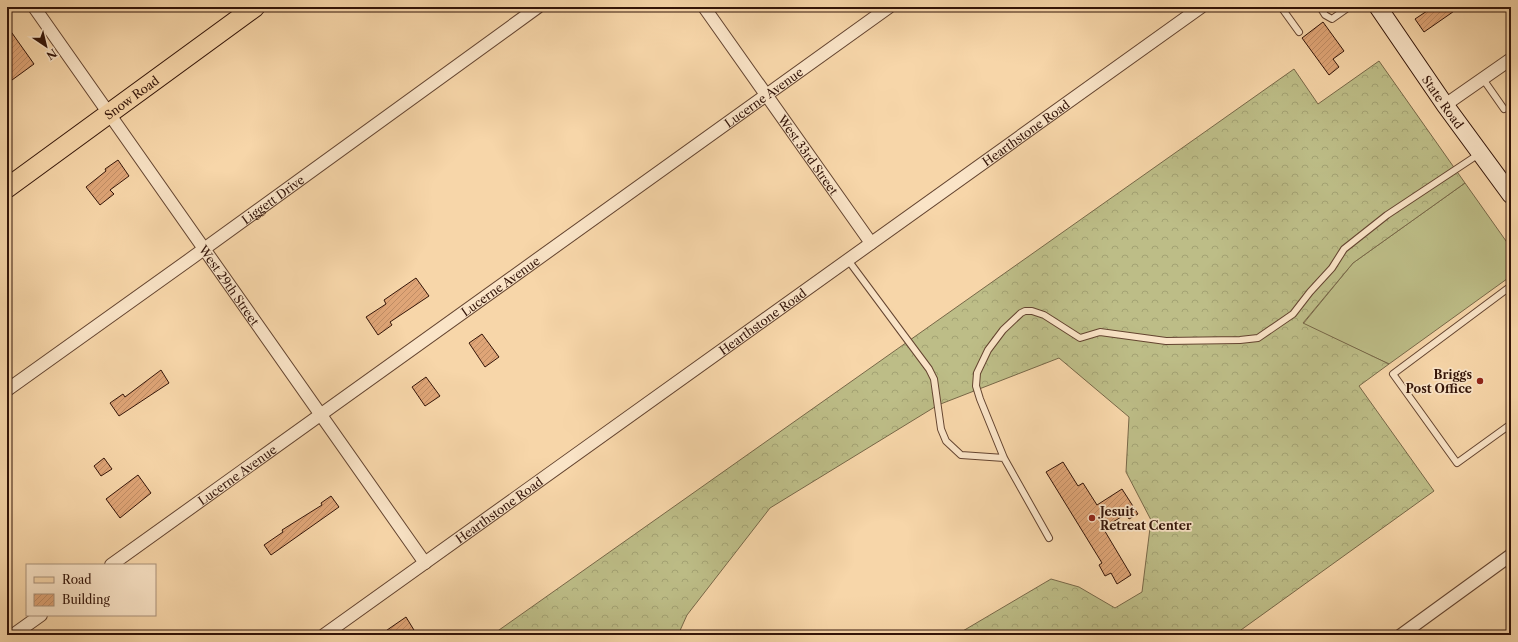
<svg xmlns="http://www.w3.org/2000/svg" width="1518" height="642" viewBox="0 0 1518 642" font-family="'Libre Caslon Text',serif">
	<defs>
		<pattern id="forest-crowns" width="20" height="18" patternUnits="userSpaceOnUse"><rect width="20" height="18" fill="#bdbd87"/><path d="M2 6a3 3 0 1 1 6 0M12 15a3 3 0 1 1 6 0" fill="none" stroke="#a3a273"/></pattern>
		<pattern id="building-hatch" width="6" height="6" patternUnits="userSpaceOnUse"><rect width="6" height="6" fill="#dfa577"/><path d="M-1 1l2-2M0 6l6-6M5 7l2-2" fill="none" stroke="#c08d65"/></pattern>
	</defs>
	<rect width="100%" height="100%" fill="#f7d6a9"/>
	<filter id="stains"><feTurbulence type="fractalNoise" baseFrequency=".005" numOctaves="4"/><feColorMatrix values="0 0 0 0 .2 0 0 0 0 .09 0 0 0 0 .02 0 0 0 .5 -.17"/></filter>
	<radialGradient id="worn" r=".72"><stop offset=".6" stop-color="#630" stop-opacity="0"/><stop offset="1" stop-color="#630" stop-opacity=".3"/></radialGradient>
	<path fill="#bdbd87" stroke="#786848" d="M1465,183L1511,248V276L1389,364L1303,324L1353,263Z"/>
	<path fill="url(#forest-crowns)" stroke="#786848" d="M1379,61L1465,183L1353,263L1303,323L1389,364L1359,386L1434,491L1234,635H956L1051,579L1079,587L1115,608L1142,592L1151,520L1126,472L1129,417L1059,358L938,405L770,508L687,615L678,635H492L1294,69L1318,104Z"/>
	<path fill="url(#building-hatch)" stroke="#331408" d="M1433,7H1460L1424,32L1415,19Z
		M1323,22L1344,51L1333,59L1339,67L1329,75L1302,38Z
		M7,26L34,64L12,80L7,73Z
		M118,160L129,176L110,190L114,194L100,205L86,187L106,171L105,169Z
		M416,278L429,296L390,322L392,325L378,335L366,317L386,304L384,300Z
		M482,334L499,357L485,367L469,343Z
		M161,370L169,383L119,416L110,403L123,394L125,397Z
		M426,377L440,396L425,406L412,387Z
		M104,458L112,469L101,476L94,466Z
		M1063,462L1078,486L1083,483L1097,505L1122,489L1138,514L1129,519L1126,514L1103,528L1131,575L1117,584L1111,573L1105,576L1099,565L1102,563L1046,472Z
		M138,475L151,493L120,518L106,499Z
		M331,496L339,507L271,555L264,545L283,532L282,530L322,505L321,503Z
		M406,617L417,635H380L390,628Z"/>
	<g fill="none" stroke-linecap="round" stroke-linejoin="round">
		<defs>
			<path id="service" d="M1281,7L1299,32
				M1320,7L1325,15L1332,19L1349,7
				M1483,79L1504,109
				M848,260L929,369L934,379L941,429L946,441L961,455L1004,458
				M1511,286L1393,374L1457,463L1511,424
				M1049,538L1004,458L980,399L976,386L977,373L988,350L1003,330L1021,313L1025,311H1032L1044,315L1080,338L1100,332L1166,341L1240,340L1258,338L1293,314L1310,292L1332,268L1344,249L1387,215L1479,154"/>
			<g id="minor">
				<path id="s1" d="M34,7L425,563"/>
				<path id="s2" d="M704,7L871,243"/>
				<path d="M1445,105L1511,59"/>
				<path id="s3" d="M7,390L193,257L538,7"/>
				<path id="s4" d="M111,565L889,7"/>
				<path d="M13,635L41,615"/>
				<path id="s5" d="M324,635L1201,7"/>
				<path d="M1401,635L1511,555"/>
			</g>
			<g id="secondary">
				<path id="s6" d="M1378,7L1445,105L1511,195"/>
			</g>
			<g id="primary">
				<path id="s7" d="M7,188L255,7"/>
			</g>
		</defs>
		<use href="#service" stroke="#644430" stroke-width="8"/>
		<use href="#minor" stroke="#644430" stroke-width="14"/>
		<use href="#secondary" stroke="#331408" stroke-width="19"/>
		<use href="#primary" stroke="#331408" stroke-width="21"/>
		<use href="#service" stroke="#fae4c7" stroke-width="6"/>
		<use href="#minor" stroke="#fae4c7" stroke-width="12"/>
		<use href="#secondary" stroke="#fae4c7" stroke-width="17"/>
		<use href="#primary" stroke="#f7d6a9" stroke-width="19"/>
	</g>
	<g fill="#8f2418" stroke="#fae4c7" stroke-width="1.5">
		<circle cx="1480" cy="381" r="4"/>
		<circle cx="1092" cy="518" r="4"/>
	</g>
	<g text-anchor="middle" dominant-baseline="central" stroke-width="3.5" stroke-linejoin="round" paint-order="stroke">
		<g font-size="12" fill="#331408" stroke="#fae4c7">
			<text stroke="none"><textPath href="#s7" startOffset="154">Snow Road</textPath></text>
			<text stroke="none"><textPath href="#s4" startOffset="803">Lucerne Avenue</textPath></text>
			<text stroke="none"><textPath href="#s6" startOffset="115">State Road</textPath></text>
			<text stroke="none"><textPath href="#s5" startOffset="863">Hearthstone Road</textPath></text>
			<text stroke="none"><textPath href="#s2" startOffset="181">West 33rd Street</textPath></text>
			<text stroke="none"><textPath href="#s3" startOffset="327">Liggett Drive</textPath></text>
			<text stroke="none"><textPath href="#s1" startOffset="340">West 29th Street</textPath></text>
			<text stroke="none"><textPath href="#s4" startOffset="479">Lucerne Avenue</textPath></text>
			<text stroke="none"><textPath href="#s5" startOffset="539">Hearthstone Road</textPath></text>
			<text stroke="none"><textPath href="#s4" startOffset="155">Lucerne Avenue</textPath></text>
			<text stroke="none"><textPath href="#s5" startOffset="215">Hearthstone Road</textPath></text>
		</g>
		<g font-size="12" font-weight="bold" fill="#331408" stroke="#fae4c7" text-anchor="end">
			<text x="1472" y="374">Briggs<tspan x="1472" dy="14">Post Office</tspan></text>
			<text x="1100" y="511" text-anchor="start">Jesuit<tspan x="1100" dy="14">Retreat Center</tspan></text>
		</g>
	</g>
	<rect width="1518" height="642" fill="none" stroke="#f7d6a9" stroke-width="24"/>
	<rect x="8" y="8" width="1502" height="626" fill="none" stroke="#331408" stroke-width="2"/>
	<rect x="12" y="12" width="1494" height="618" fill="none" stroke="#331408"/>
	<rect x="26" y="564" width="130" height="52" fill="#fae4c7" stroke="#aa917b"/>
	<rect x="34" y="577" width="20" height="6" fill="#f7d6a9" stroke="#aa917b"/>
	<text x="62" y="584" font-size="12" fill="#331408">Road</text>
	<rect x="34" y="594" width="20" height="12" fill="url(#building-hatch)" stroke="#aa917b"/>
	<text x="62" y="604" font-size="12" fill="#331408">Building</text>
	<g transform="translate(46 46) rotate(145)" stroke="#fae4c7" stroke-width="3" paint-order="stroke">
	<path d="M0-3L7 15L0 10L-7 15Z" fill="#331408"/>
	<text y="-6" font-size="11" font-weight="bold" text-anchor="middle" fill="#331408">N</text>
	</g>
	<rect width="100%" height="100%" filter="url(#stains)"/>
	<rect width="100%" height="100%" fill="url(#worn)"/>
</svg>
